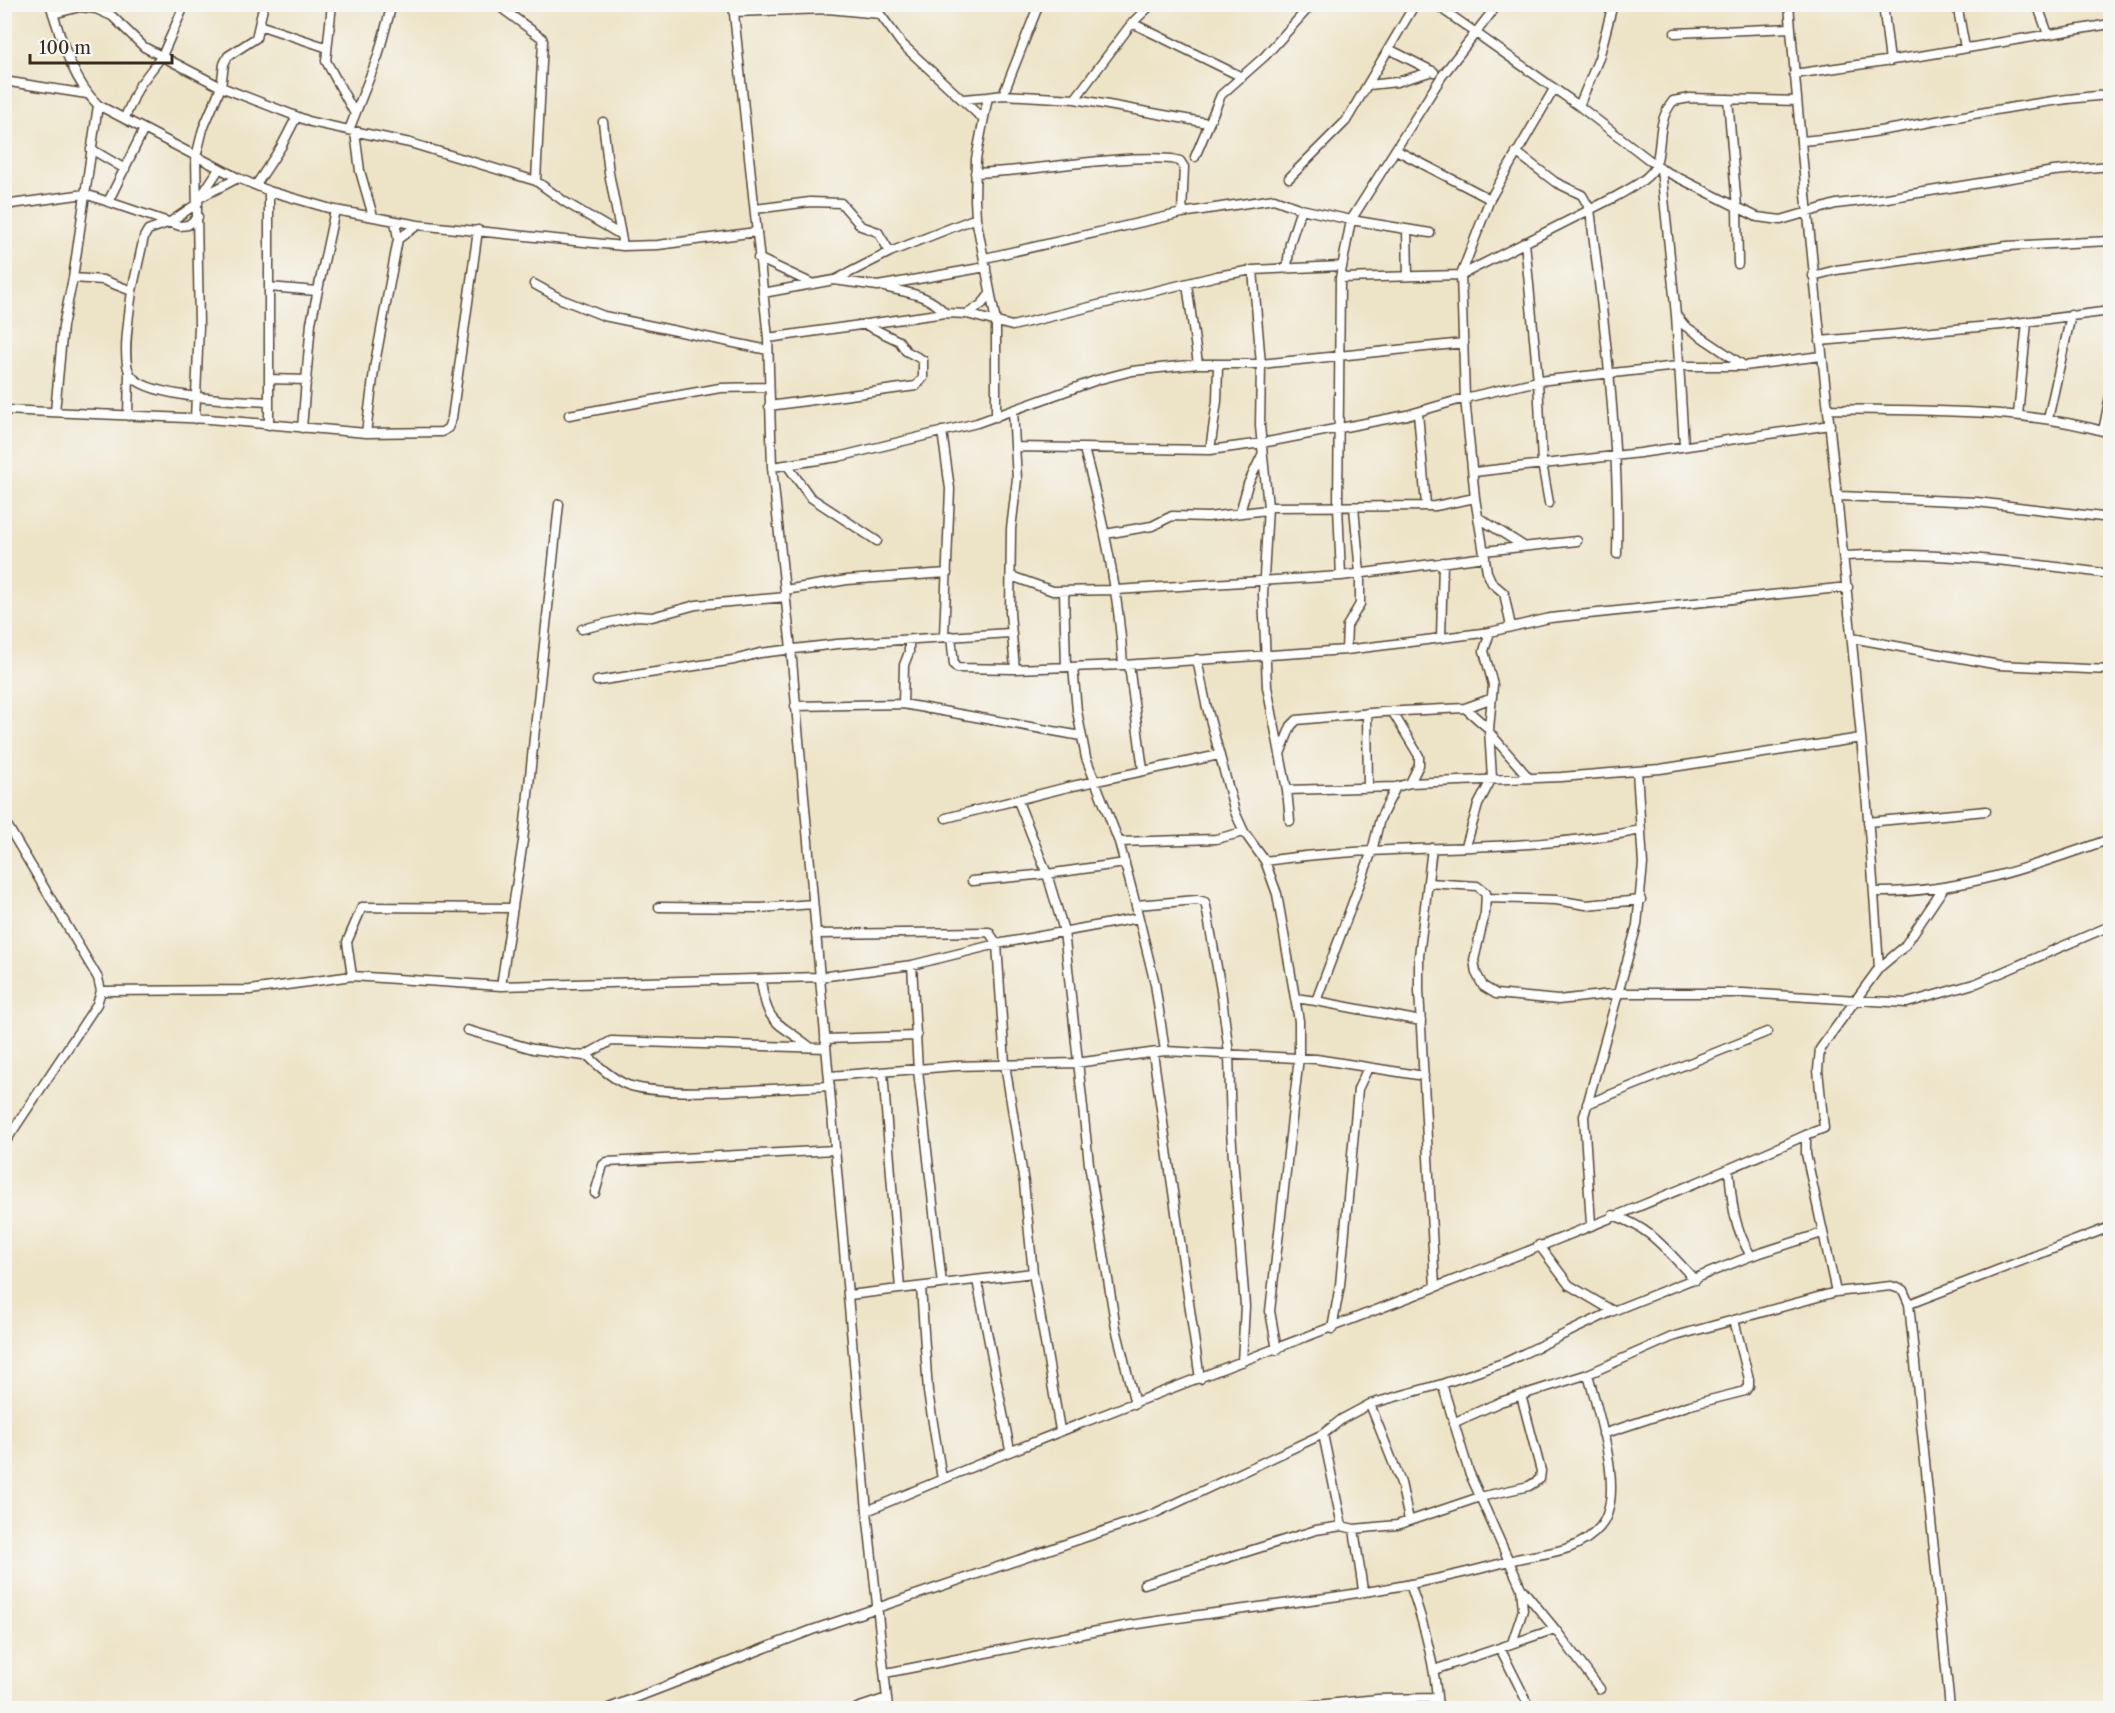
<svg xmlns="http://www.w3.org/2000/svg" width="2115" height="1713" viewBox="0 0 2115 1713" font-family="'Libre Caslon Text',serif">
	<rect width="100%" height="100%" fill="#f6f6f2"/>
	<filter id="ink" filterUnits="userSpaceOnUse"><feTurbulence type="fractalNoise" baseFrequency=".0167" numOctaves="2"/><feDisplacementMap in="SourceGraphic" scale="12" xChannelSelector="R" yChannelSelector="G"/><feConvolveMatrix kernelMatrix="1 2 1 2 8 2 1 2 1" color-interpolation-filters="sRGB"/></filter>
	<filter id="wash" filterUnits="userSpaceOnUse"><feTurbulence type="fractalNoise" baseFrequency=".008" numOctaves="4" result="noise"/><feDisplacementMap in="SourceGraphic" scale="24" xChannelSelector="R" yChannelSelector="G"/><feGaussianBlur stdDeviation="1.35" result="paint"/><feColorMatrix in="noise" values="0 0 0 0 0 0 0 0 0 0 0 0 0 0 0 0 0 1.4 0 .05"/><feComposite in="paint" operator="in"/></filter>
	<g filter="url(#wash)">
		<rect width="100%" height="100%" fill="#ede3c6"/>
	</g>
	<g filter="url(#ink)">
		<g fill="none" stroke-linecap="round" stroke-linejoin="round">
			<defs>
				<path id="street" d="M50,4C61,38 72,80 98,105L238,178L269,191L335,210L418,225L623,246L658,245L756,232
					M332,4L326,61L355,114
					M496,4L542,38L543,41L536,181
					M733,4L768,338L772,467L791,649L867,1511L888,1708
					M1435,4L1579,106L1661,169L1757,217L1781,220L1836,204L1887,198L2054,171L2110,166
					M1789,4C1814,326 1859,645 1879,968L1820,1049L1818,1070L1824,1128L1806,1135V1154L1836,1292L1891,1286L1903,1290L1909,1304L1950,1708
					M1883,4L1890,61
					M1957,4L1965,48
					M2037,4L2048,34
					M734,12L828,9L880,14L901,43L983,119
					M53,14L80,7L96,9L112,16L144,47L221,87L311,122L410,143L536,181L565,202L621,235L623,246
					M1132,23L1242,77
					M259,25L325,47
					M1675,33L1791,28
					M1389,49L1434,72
					M1794,74L1920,56L2110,24
					M10,82L87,94
					M1369,85L1397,82L1433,71
					M1003,95L1039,4
					M963,99L988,97
					M1075,99L1132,23L1152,4
					M1728,99L1737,208L1738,264
					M1579,106L1599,58L1613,4
					M125,117L139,86L162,56L185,4
					M603,122L609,173L621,235
					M349,130L378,56L392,4
					M355,132L360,171L373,216
					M1802,141C1906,132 2007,102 2110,95
					M91,149L125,169
					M1396,150L1490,199
					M1516,152L1555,182L1582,195L1590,209C1604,323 1620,439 1617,554
					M1195,157L1221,95L1265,56L1312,4
					M1661,169L1676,315L1685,326L1743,365
					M975,173C1041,171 1107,155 1172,159L1180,161L1184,167L1182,213
					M1289,178L1346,121L1415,4
					M256,185L281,147L296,118
					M201,197L238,178
					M200,198L219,169
					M108,202L144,129
					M4,205L85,194L180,226L188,225L198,217
					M755,209L810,202L841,203L861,226L878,232L890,252
					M1407,230L1408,276
					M398,239L418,225
					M1525,242L1538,381L1542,463L1549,503
					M758,258L813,284
					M985,258L1182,213L1274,199L1301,209L1351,220L1430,233
					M1287,267L1290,243L1301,209
					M1253,270L1261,364L1260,426L1268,507L1263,594L1267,687L1287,790L1396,787L1410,783L1561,777L1660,769L1861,738
					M1813,276L1836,270L2007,246L2110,241
					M73,278L103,280L132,291L144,237L148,230L170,222L198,203
					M1340,278L1461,275L1617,196C1629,189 1652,178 1656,164C1663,140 1656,123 1673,101L1690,98L1797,101
					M835,280L890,252L976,218
					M534,284L561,299L604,316L768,350
					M1187,284L1198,364
					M269,287L317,291
					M884,287C907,293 929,294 945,313
					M132,291C130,309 121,359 130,374C145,399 241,400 269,402
					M763,293L834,280L878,286L986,267
					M967,314L982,304L990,294
					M1676,315L1684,445
					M768,338L945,313L967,314L1012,326L1217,276L1253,270L1341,266
					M1820,341L2001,325L2110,311
					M269,379L307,380
					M769,406L916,386L923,378V360L906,351L899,341L864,324
					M1828,409C1922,411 2020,407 2110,433
					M4,410L209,419L366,433L442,432L448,428L452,418L478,230
					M1013,411L1017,479L1011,529L1010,613L1015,669L1123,665L1346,650L1490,632L1550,618L1848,587
					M55,412L63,326L73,278L98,105
					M1418,413L1426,505
					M569,415L720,388L768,387
					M2018,415L2027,322
					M128,416L129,373
					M996,417V322L976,218L975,199L976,159L988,97L1003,95L1075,99L1208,123
					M195,419L199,326L196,157L203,129L221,87L224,64L228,56L256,38L264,4
					M2048,419L2071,315
					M269,425V191
					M302,428L311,323L335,210
					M942,431L950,489L944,636
					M2103,431L2110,396
					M366,433L375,363L398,239L395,221
					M1015,447L1210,450L1262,443L1407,415L1465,398L1538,381L1678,366H1744L1821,356
					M1084,449C1103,520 1119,591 1123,665
					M1210,450L1217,401L1218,366
					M787,465L810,497L877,541
					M772,467L838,457L977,423L1097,380L1132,371L1198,364H1261L1464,343
					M1474,472L1640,453L1830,425
					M1839,496L1977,502L2110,518
					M1268,507L1435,506L1475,498
					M1240,513L1248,484L1262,455
					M1479,518L1522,545
					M1105,534L1152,526L1172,516L1208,517L1267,510
					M1484,551L1577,541
					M1845,556C1932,551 2025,562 2110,574
					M1011,576L1053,591L1116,590L1341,576L1485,557
					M1341,576L1338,506L1340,278L1351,220L1442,76L1498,4
					M785,590L847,580L947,573
					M1064,591L1066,667
					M1511,627L1504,593L1492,583L1487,572L1475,498L1465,398L1461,275L1490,199L1554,89
					M582,629L637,616L652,617L696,605L786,597
					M951,636L954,665L957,668L1015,669
					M1441,638L1443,562
					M1852,638L1999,665L2110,670
					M1346,650L1347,626L1360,604V573L1354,507
					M1197,659L1206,704L1235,812L1244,832L1265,861L1277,894L1299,1021V1057L1270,1311L1277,1350
					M1129,665L1143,770
					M1073,667L1077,711L1086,758L1119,842L1133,894L1155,984L1165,1051
					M597,681L734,660L760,653L837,644L1010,633
					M903,704L904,665L909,652V640
					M795,706L903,704L1081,736
					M1465,708L1489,729
					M1392,711L1419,756V765L1410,783
					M1367,713L1368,786
					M1490,733L1529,778
					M1280,754L1291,726L1297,720L1382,712L1465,708L1490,699
					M1287,790L1290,821
					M946,818L1068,787L1219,755
					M4,820L98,978L101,991L97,1004L4,1144
					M1868,822L1986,811
					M1119,842L1216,839L1244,832
					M1466,846L1478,805L1492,778L1489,729L1493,685L1484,651L1490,632
					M1432,848L1419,956V990L1435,1287
					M1265,861C1390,842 1517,855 1641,830
					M1125,863L1047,874L1064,931L1089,1164L1116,1328L1135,1404
					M972,881L1047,874L1018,801
					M1428,883L1477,886L1486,893L1485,913L1474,960L1476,973L1483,986L1496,994L1558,1000L1620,993H1743L1907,1003L1977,983L2110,926
					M1874,892C1955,894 2035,866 2110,839
					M1487,898L1556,900L1586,905L1641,900
					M1136,905L1197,900L1205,902L1206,906L1221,990L1229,1053L1231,1132L1245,1306L1242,1362
					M659,907L761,908L813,904
					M816,934L989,932L997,944L1005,1064L1024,1183L1033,1273L1060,1430
					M912,965L918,1070L942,1284
					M1879,968L1904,947L1943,889
					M352,976L347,942L362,907L513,908
					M761,980C767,1026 776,1020 810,1047
					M501,986L523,841L559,504
					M101,991L250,990L352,976L501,986L820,977L912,965L997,944L1138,918
					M1295,998L1316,1001L1372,851L1380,819L1396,787
					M1316,1001L1421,1021
					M467,1030L533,1049L584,1056L611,1041L826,1048
					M825,1039L917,1036
					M1153,1053L1200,1379
					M587,1055C598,1066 609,1076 623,1083C657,1100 786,1087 830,1086
					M883,1072L900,1289
					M830,1076L955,1066L1076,1063L1165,1051L1316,1059L1424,1076
					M1587,1104L1767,1032
					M1729,1169C1732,1203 1733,1225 1751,1256
					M595,1193L603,1165L607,1162L835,1150
					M1613,1215C1653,1229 1666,1250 1695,1280
					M1591,1224L1584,1116L1637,925L1643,864L1637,771
					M1539,1245L1569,1285L1613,1311
					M977,1280L1010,1450
					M921,1287L928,1392L942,1479
					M849,1295L1033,1273
					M1909,1304L2110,1227
					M1332,1329L1340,1285L1358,1089L1368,1068
					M1442,1384L1469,1472L1521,1588L1523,1610L1512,1643
					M1370,1404L1401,1483L1409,1520
					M1453,1423L1500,1402L1588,1374L1672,1337L1836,1292
					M1323,1434L1342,1526L1354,1529L1397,1525L1480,1497L1529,1486L1540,1479L1541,1471L1521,1395
					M1603,1434L1690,1405L1745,1391L1749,1386V1379L1734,1320
					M867,1511C1177,1378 1498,1273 1806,1135
					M1354,1529L1363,1590
					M1144,1584L1316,1530L1342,1526
					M1410,1584C1425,1626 1435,1665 1438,1708
					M1523,1590L1555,1629L1600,1689
					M1500,1648L1530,1708
					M1434,1670L1555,1629
					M885,1673C965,1658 1045,1640 1125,1626C1252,1605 1384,1597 1509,1561C1541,1552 1576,1555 1600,1527C1627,1495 1597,1411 1588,1374
					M609,1708L812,1630L1151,1515L1323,1434L1342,1419L1370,1404L1442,1384L1506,1362L1613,1311L1751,1256L1822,1233
					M857,1708L887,1698
					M1285,1708L1378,1699L1437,1698"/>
			</defs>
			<use href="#street" stroke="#564637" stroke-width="11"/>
			<use href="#street" stroke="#fff" stroke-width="8"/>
		</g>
	</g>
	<rect width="2115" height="1713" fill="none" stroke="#f6f6f2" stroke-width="24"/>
	<path d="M30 54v9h142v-9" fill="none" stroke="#3b2a1e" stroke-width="3"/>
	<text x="39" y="54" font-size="18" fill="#3b2a1e" stroke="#f6f6f2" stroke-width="4.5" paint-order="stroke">100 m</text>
</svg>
